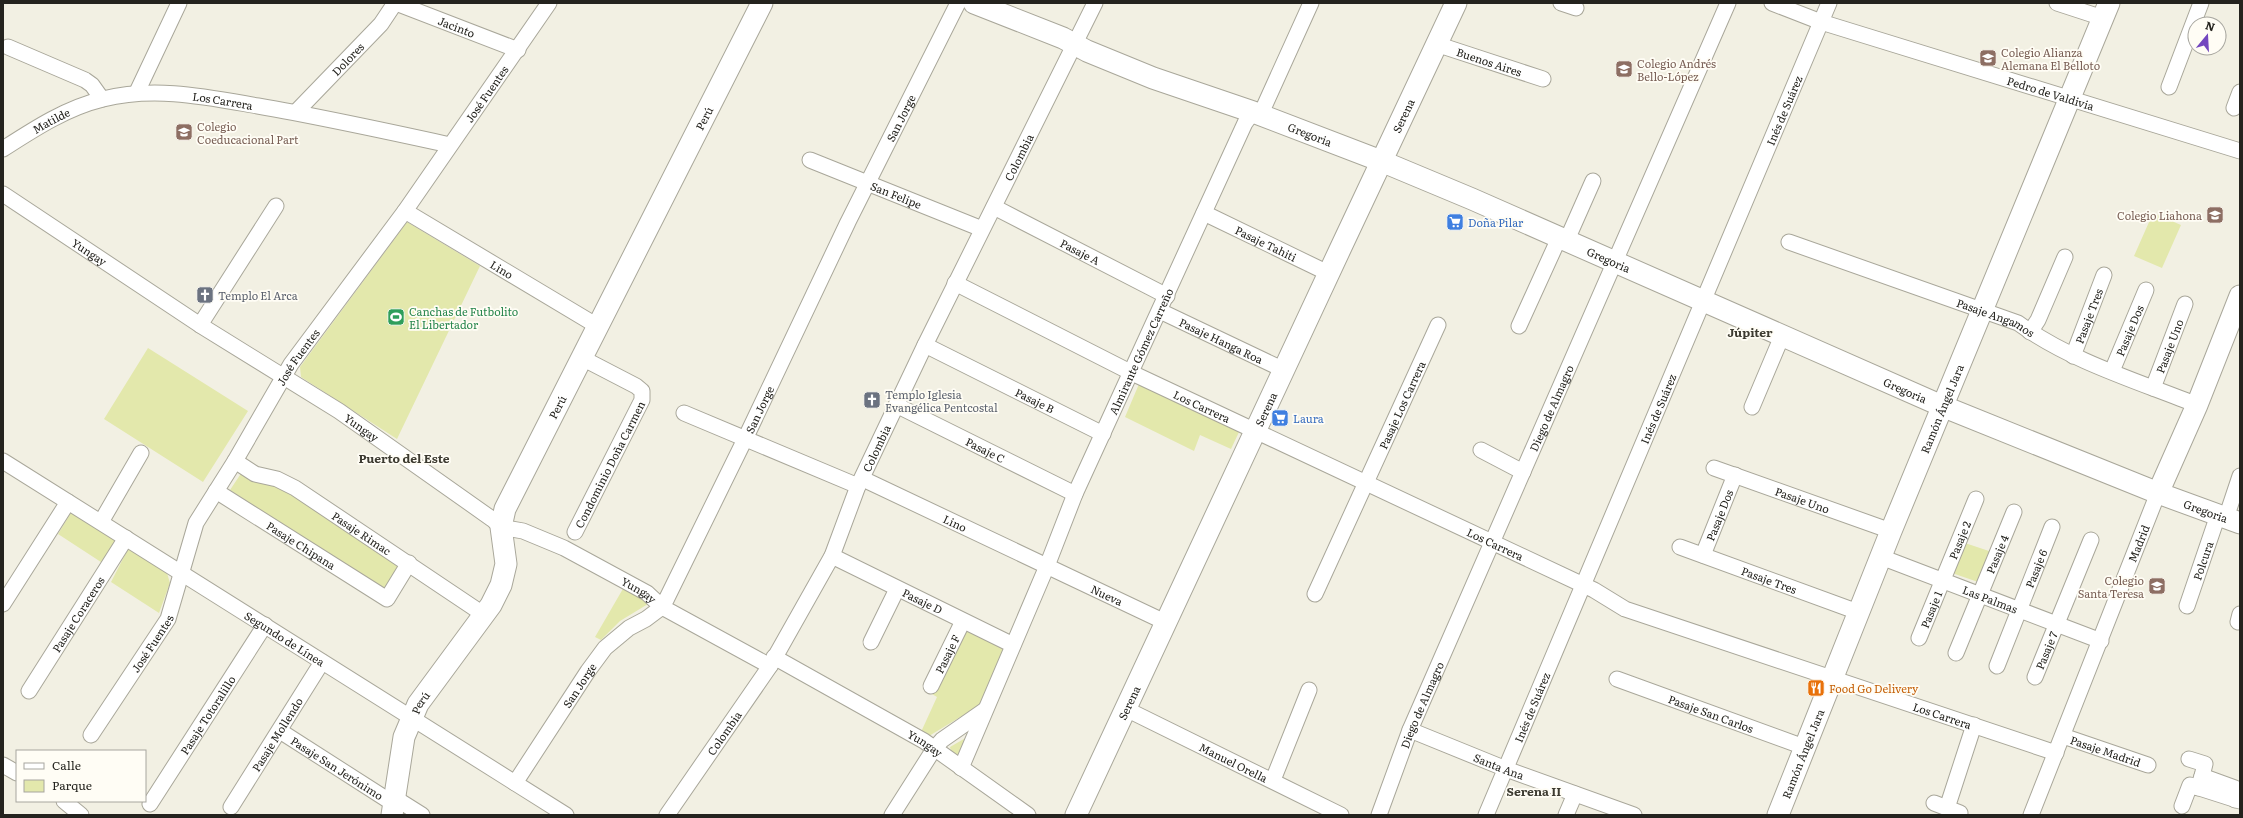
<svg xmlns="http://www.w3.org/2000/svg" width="2243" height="818" viewBox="0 0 2243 818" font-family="Literata,serif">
	<rect width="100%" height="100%" fill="#f2f0e3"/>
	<path fill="#e3e8ac" d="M2153,213L2181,225L2162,268L2134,256Z
		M407,222L480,266L397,439L301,377L300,367Z
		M148,348L248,411L203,482L104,419Z
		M1139,384L1239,432L1231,449L1200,435L1194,451L1125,417Z
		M242,472L280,486L400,565L388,588L382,589L230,490Z
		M72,511L117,540L104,564L58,534Z
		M1965,543L1992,552L1981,583L1952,573Z
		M128,549L167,573L170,583L159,613L111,582Z
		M624,587L646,599L648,604L620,621L601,640L595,637Z
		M964,627L1006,647L980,705L929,736L921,732L937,697L932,694Z
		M969,736L960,757L951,751L950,747Z"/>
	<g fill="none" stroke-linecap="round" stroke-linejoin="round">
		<defs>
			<g id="street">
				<path id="s1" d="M396,3L518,50"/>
				<path d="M1561,3L1576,8"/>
				<path id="s2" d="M1772,3L1821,22L2240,151"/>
				<path d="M2057,3L2103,18"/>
				<path id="s3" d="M1436,44L1543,79"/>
				<path d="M8,47L85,80L92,85L102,99"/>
				<path d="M2169,87L2201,3"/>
				<path d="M137,92L179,3"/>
				<path d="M2234,108L2240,92"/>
				<path id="s4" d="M296,112L381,24L395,3"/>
				<path id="s5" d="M3,149C34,129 66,108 103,99C155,86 206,97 258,106C322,117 386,131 450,145"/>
				<path id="s6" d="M810,160L982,229"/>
				<path id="s7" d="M3,194L200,325L339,411L492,519L501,527L523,531L564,548L647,593L662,607L770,666"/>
				<path id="s8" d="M994,207L1167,296"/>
				<path id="s9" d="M405,211L599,327"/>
				<path id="s10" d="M1204,213L1328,273"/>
				<path d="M1566,242L1593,181"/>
				<path id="s11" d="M1789,242L2018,323C2070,361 2137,381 2197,405"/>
				<path id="s12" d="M955,283L1132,373L1594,590L1625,609L2056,753"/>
				<path id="s13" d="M1160,311L1282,369"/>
				<path d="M200,325L276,206"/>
				<path d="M1519,326L1559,238"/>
				<path d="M2030,332L2038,320L2065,257"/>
				<path id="s14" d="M925,345L1103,434"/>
				<path id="s15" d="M2073,356L2104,275"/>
				<path id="s16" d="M2112,371L2146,290"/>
				<path id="s17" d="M2153,388L2185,304"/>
				<path id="s18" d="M896,405L1075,494"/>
				<path d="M1752,407L1782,336"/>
				<path d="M684,413L858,486"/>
				<path d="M1481,450L1523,472"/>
				<path id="s19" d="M3,461L566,815"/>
				<path id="s20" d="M235,461L255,474L277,479L295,488L483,614"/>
				<path id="s21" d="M1714,468L1891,531"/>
				<path id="s22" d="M863,479L1167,623"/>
				<path id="s23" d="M216,491L387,599L409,563"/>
				<path d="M2226,518L2240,476"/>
				<path d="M101,522L141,453"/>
				<path id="s24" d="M575,532L642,400V391L636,386L582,358"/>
				<path id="s25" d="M1680,547L1858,612"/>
				<path id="s26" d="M1703,555L1735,475"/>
				<path id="s27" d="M832,556L1013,645"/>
				<path id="s28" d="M1881,557L2101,641"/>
				<path id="s29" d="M1315,594L1438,325"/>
				<path d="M3,604L68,502"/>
				<path id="s30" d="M2187,606L2218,515"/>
				<path d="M2238,622L2240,614"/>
				<path id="s31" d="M1919,638L1976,499"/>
				<path d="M871,642L897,589"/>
				<path id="s32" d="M1956,653L2014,512"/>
				<path id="s33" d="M774,657L924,741L1028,815"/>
				<path id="s34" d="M1997,666L2052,527"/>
				<path id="s35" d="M2035,677L2091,540"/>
				<path id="s36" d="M1617,679L1804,747"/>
				<path id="s37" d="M931,686L963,621"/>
				<path id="s38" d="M29,691L126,538"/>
				<path id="s39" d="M1126,709L1341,815"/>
				<path id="s40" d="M1410,730L1506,769L1634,815"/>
				<path id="s41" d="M280,731L394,804"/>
				<path id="s42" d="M91,735L168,619L196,523L235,461L291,364L405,211L549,3"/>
				<path id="s43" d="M2063,736L2148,765"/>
				<path d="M2189,759L2205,764L2202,776"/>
				<path d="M3,765L17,773"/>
				<path id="s44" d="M961,768L1047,566L1075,494L1245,123L1253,112L1263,109L1311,3"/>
				<path d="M1273,780L1309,690"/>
				<path id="s45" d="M515,783L588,671L605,648L629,628L646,619L662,607L667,598L746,437L848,222L958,3"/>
				<path d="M2198,788L2202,776L2235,788V800"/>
				<path d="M395,798L422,815"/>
				<path d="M64,801L81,815"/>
				<path d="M1934,803L1960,813"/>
				<path id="s46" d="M150,804L265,625"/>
				<path d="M2182,806L2190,785L2240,801"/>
				<path id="s47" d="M231,807L322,662"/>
				<path d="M1947,808L1974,725"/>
				<path id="s48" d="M667,815L770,666L832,556L858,486L925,345L1095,3"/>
				<path d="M892,815L934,749L942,740L985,710"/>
				<path id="s49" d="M1379,815L1410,730L1728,3"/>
				<path id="s50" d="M1486,815L1829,3"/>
				<path d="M1566,815L1575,794"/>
				<path id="s51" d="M2031,815L2158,493"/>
			</g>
			<g id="secondary">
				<path id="s52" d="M974,3L1063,38L1087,51L1153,78L1253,112L1381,161L1472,199L1942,406L2158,493L2240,523"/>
				<path d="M2158,493L2197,405L2240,296"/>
				<path id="s53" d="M392,815L404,737L418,704L491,605L501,585L506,564L501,527L505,509L762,3"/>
				<path id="s54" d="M1076,815C1203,544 1328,273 1456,3"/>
				<path id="s55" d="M1778,815L1891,531L2109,3"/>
			</g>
		</defs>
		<use href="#street" stroke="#a9a79a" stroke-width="17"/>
		<use href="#secondary" stroke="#a9a79a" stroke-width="23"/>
		<use href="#street" stroke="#fff" stroke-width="15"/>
		<use href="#secondary" stroke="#fff" stroke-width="21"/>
	</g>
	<defs>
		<symbol id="school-square" viewBox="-11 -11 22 22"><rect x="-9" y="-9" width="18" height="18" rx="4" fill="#8d6e63" stroke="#fffdf5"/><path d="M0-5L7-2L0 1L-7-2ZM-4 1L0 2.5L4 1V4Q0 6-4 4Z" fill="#fff"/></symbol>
		<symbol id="supermarket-square" viewBox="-11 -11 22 22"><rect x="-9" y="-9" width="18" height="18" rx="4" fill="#3f7fe0" stroke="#fffdf5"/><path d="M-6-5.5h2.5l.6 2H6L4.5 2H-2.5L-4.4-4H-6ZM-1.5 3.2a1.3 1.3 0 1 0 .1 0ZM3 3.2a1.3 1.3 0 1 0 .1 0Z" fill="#fff"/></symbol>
		<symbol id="church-square" viewBox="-11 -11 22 22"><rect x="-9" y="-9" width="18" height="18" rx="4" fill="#6b7280" stroke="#fffdf5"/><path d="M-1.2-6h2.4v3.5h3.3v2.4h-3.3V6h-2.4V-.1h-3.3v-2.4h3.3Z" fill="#fff"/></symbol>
		<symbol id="stadium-square" viewBox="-11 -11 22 22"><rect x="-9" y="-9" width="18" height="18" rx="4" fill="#2e9e5b" stroke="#fffdf5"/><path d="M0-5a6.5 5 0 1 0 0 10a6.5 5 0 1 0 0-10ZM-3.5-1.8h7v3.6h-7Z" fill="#fff"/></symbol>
		<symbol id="restaurant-square" viewBox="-11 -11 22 22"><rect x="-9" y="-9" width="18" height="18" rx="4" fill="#e8710a" stroke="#fffdf5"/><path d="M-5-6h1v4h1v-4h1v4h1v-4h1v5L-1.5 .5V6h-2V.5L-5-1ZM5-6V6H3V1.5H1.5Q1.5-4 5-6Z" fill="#fff"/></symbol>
	</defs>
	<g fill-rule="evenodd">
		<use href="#school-square" x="1978" y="48" width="20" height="20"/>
		<use href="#school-square" x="1614" y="59" width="20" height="20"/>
		<use href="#school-square" x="174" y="122" width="20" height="20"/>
		<use href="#school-square" x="2205" y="205" width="20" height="20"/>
		<use href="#supermarket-square" x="1445" y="212" width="20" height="20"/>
		<use href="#church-square" x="195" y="285" width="20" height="20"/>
		<use href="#stadium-square" x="386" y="307" width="20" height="20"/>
		<use href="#church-square" x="862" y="390" width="20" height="20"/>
		<use href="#supermarket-square" x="1270" y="408" width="20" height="20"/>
		<use href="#school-square" x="2147" y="576" width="20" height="20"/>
		<use href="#restaurant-square" x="1806" y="678" width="20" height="20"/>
	</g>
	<g text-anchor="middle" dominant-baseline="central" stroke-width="3.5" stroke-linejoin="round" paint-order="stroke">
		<g font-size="11" fill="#24231e" stroke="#fffdf5">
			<text stroke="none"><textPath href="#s1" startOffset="65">Jacinto</textPath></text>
			<text stroke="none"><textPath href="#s4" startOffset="74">Dolores</textPath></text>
			<text stroke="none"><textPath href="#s3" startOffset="56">Buenos Aires</textPath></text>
			<text stroke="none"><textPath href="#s2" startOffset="293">Pedro de Valdivia</textPath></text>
			<text stroke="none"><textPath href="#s42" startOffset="758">José Fuentes</textPath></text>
			<text stroke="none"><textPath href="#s5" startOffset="233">Los Carrera</textPath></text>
			<text stroke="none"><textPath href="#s50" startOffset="765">Inés de Suárez</textPath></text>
			<text stroke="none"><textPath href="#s54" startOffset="772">Serena</textPath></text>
			<text stroke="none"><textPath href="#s53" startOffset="776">Perú</textPath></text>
			<text stroke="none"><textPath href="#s45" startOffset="777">San Jorge</textPath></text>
			<text stroke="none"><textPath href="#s5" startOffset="56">Matilde</textPath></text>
			<text stroke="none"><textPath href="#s52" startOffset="361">Gregoria</textPath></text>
			<text stroke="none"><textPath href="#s48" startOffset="748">Colombia</textPath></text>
			<text stroke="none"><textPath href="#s6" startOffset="93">San Felipe</textPath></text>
			<text stroke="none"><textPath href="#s10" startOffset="69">Pasaje Tahiti</textPath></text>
			<text stroke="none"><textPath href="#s8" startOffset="97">Pasaje A</textPath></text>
			<text stroke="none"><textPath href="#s7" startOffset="104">Yungay</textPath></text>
			<text stroke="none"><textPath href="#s52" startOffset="685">Gregoria</textPath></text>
			<text stroke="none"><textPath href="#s9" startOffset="113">Lino</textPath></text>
			<text stroke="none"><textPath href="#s15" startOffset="43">Pasaje Tres</textPath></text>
			<text stroke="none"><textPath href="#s11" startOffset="220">Pasaje Angamos</textPath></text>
			<text stroke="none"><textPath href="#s16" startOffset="44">Pasaje Dos</textPath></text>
			<text stroke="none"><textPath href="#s13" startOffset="68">Pasaje Hanga Roa</textPath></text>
			<text stroke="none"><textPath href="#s17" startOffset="45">Pasaje Uno</textPath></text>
			<text stroke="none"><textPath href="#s44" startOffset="454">Almirante Gómez Carreño</textPath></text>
			<text stroke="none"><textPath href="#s42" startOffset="434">José Fuentes</textPath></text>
			<text stroke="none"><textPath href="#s52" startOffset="1009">Gregoria</textPath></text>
			<text stroke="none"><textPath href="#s14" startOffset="123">Pasaje B</textPath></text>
			<text stroke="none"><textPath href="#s29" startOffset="208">Pasaje Los Carrera</textPath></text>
			<text stroke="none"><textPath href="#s12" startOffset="276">Los Carrera</textPath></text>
			<text stroke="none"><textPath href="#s53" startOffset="452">Perú</textPath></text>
			<text stroke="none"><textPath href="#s54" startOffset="448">Serena</textPath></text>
			<text stroke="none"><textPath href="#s49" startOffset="442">Diego de Almagro</textPath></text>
			<text stroke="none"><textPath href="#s55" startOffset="438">Ramón Ángel Jara</textPath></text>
			<text stroke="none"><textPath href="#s45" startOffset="453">San Jorge</textPath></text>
			<text stroke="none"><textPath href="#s50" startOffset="441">Inés de Suárez</textPath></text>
			<text stroke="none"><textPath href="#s7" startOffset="428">Yungay</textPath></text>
			<text stroke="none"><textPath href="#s48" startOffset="424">Colombia</textPath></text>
			<text stroke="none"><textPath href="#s18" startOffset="100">Pasaje C</textPath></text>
			<text stroke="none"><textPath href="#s24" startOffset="76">Condominio Doña Carmen</textPath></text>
			<text stroke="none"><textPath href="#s21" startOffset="94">Pasaje Uno</textPath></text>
			<text stroke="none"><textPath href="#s52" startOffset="1333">Gregoria</textPath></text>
			<text stroke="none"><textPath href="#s26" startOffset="43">Pasaje Dos</textPath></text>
			<text stroke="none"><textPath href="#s22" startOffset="102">Lino</textPath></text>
			<text stroke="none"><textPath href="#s20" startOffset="147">Pasaje Rimac</textPath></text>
			<text stroke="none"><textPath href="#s31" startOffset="106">Pasaje 2</textPath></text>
			<text stroke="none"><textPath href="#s51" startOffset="292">Madrid</textPath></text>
			<text stroke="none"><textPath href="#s23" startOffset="101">Pasaje Chipana</textPath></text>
			<text stroke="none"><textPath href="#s12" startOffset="600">Los Carrera</textPath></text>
			<text stroke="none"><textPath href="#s32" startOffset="107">Pasaje 4</textPath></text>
			<text stroke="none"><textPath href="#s30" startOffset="48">Polcura</textPath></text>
			<text stroke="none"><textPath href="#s34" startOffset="105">Pasaje 6</textPath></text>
			<text stroke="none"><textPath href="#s25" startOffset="95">Pasaje Tres</textPath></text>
			<text stroke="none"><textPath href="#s7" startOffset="752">Yungay</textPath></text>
			<text stroke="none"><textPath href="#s22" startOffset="270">Nueva</textPath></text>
			<text stroke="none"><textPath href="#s28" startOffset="117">Las Palmas</textPath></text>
			<text stroke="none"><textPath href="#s27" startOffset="101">Pasaje D</textPath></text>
			<text stroke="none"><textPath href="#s31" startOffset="31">Pasaje 1</textPath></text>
			<text stroke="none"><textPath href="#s38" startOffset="91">Pasaje Coraceros</textPath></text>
			<text stroke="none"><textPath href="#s19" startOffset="333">Segundo de Línea</textPath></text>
			<text stroke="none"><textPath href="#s42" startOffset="110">José Fuentes</textPath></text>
			<text stroke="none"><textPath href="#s35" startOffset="29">Pasaje 7</textPath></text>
			<text stroke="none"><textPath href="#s37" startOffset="36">Pasaje F</textPath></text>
			<text stroke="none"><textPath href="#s45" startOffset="117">San Jorge</textPath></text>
			<text stroke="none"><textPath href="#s53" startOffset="117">Perú</textPath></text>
			<text stroke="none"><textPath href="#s54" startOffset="124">Serena</textPath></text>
			<text stroke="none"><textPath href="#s49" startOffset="118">Diego de Almagro</textPath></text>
			<text stroke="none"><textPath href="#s50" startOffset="117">Inés de Suárez</textPath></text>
			<text stroke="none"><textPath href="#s36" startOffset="100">Pasaje San Carlos</textPath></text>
			<text stroke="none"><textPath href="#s46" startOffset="106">Pasaje Totoralillo</textPath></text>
			<text stroke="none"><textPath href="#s12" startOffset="1080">Los Carrera</textPath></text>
			<text stroke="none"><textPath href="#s48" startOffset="100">Colombia</textPath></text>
			<text stroke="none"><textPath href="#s47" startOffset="86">Pasaje Mollendo</textPath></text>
			<text stroke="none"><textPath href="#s33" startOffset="174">Yungay</textPath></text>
			<text stroke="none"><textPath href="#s43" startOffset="45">Pasaje Madrid</textPath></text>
			<text stroke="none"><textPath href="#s55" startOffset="66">Ramón Ángel Jara</textPath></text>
			<text stroke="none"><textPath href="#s39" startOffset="120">Manuel Orella</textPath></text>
			<text stroke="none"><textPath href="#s40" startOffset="96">Santa Ana</textPath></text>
			<text stroke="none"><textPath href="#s41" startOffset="68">Pasaje San Jerónimo</textPath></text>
		</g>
		<g font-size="11" fill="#785e54" stroke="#fffdf5" text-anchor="start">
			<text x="2001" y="52">Colegio Alianza<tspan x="2001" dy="13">Alemana El Belloto</tspan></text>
			<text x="1637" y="63">Colegio Andrés<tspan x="1637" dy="13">Bello-López</tspan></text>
			<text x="197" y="126">Colegio<tspan x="197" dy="13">Coeducacional Part</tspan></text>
			<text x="2202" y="215" text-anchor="end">Colegio Liahona</text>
			<text x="2144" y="580" text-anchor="end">Colegio<tspan x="2144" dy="13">Santa Teresa</tspan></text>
		</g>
		<g font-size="11" fill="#366cbe" stroke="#fffdf5" text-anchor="start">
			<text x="1468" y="222">Doña Pilar</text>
			<text x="1293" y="418">Laura</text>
		</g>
		<g font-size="11" fill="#5b616d" stroke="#fffdf5" text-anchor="start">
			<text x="218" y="295">Templo El Arca</text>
			<text x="885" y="394">Templo Iglesia<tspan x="885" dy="13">Evangélica Pentcostal</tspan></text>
		</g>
		<g font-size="11" fill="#27864d" stroke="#fffdf5" text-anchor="start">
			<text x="409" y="311">Canchas de Futbolito<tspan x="409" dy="13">El Libertador</tspan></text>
		</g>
		<g font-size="11" fill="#c56008" stroke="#fffdf5" text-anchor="start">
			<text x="1829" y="688">Food Go Delivery</text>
		</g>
		<g font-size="12" font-weight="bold" fill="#3d3b31" stroke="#fffdf5">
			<text x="1750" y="332">Júpiter</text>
			<text x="404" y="458">Puerto del Este</text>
			<text x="1534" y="791">Serena II</text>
		</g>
	</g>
	<rect width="2243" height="818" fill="none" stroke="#24231e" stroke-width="8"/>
	<rect x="16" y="750" width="130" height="52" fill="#fffdf5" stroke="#a7a69f"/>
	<rect x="24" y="763" width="20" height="6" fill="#ffffff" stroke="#a7a69f"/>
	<text x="52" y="770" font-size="12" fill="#24231e">Calle</text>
	<rect x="24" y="780" width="20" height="12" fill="#e3e8ac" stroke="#a7a69f"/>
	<text x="52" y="790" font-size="12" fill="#24231e">Parque</text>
	<g transform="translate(2207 36) rotate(18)"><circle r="19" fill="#fffdf5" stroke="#a7a69f"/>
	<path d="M0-3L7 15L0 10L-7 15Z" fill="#7347bf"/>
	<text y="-6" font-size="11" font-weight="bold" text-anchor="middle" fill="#24231e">N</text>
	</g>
</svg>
